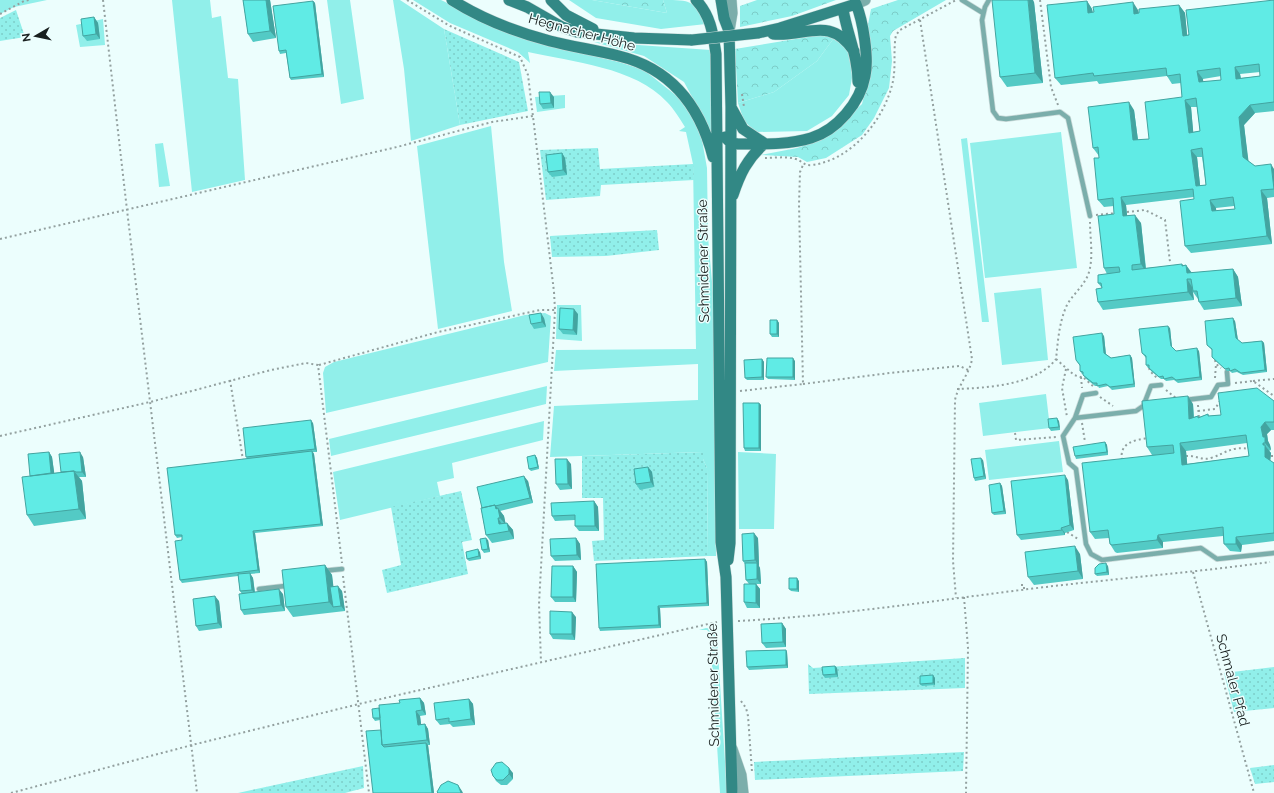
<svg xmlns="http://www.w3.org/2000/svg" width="1274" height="793" viewBox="0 0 1274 793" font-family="Raleway,sans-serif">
	<defs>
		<pattern id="forest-crowns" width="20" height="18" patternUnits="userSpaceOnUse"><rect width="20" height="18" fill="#91efea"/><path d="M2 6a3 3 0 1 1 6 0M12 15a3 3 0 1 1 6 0" fill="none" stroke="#7ccdc8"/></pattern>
		<pattern id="garden-dots" width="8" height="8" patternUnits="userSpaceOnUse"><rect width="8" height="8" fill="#91efea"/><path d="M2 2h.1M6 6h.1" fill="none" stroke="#7ccdc8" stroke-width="1.8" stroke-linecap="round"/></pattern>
	</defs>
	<rect width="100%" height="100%" fill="#ecfefd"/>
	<path fill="#91efea" d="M0,0H47L14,7L0,14Z
		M172,0H210L212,18L221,16L228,78L238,79L245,180L192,192Z
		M327,0H350L364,99L341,104Z
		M393,0H400L444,29L460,125L411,141L404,69Z
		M413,0H441L501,29L538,43L619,62L644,70L678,97L694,120L702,140L707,168L708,237L713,293L716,556H708L707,468L703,459V452L550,457L554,406L698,400V364L554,371L556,350L696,349L693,164L686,132L679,131L685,127C680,119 674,109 667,102C635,67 572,62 528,52L530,63L518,52L450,23Z
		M569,0H592L667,13L663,0C692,0 692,0 706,24L661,29L596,18Z
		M103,19L105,45L80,47L76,25Z
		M834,38L848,51L853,72L849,95L832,116L807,131L756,132L744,121L738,103L774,92L817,61Z
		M594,42L711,50L712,134L684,82L644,56Z
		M565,95V108L537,112L535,97Z
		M491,126L504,262L512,311L438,329L417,146Z
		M1061,132L1077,268L985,278L970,143Z
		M967,138L989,322H982L961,139Z
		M163,143L170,186L159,187L155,144Z
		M1041,288L1048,360L1002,365L994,293Z
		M557,305H581L582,341L556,339Z
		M545,313L551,316L548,362L326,413L323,373L325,367L334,362L525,315Z
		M547,386L546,404L331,456L329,439Z
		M1046,394L1050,428L983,436L979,403Z
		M544,421L543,440L452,463L454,478L437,482L440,496L340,520L333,472Z
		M1059,441L1063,472L989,480L985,450Z
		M738,452L776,454L774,529H739Z
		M706,628L713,629L717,637L727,793H720L710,633L707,630H699Z"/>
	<path fill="url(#forest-crowns)" d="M592,0H663L667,13Z
		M757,0H836L792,16L740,27V6Z
		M898,0H946L893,31L890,36L892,61L889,88L874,118L862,135L826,158L807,162L798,157L761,155L797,148L825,138L862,104L872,63L867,30L871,9Z
		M820,35L834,38L817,61L774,92L738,103L735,49Z"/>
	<path fill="url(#garden-dots)" d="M16,10L25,37L0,41V18Z
		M444,29L519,62L528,111L460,125Z
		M598,148L600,169L693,164L694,180L601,185L600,196L546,200L540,150Z
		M657,230L659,250L606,256L552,257L550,236Z
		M703,452V459L707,468L708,556L594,561L592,541L604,540L603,498H582V456Z
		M461,491L472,540L462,542L468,574L387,593L382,570L401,565L391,507Z
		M965,658V688L809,694L808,664L813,668Z
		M1274,667V708L1234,712L1224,673Z
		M964,752L963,771L755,780L754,762Z
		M1274,765V782L1255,784L1250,768Z
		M363,766L364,788L345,793H238Z"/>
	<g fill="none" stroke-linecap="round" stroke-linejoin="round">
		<defs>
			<path id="service" d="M962,0L983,13
				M989,0L985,7L982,20L993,111L998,118L1006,119L1060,112L1068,118L1090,216
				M1185,400L1211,397L1218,385L1228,384L1227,372
				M1144,404L1151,386L1161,385
				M1146,404L1136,411L1075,418L1063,436L1069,463L1076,469L1086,544L1091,554L1102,560L1201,548L1217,559L1274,553
				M1075,418L1083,395L1096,393
				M322,571L342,569
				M259,589L285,586"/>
			<path id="tertiary" d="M856,4L865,0
				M729,31L732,13L731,0
				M732,749L741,775L743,793"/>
			<path id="secondary" d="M452,0C482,19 516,32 550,41C573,47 596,50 619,56C672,69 700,106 713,157
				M509,0L527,7L562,27L577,32L634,38L692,40
				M551,0L566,15L593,29
				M696,0C711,16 713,34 716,54L721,542L726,577L732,793
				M721,0L724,18L729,31L731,107L730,543L728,560
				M843,9C847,34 858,56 858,82
				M773,34C806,37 830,15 854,51
				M732,109L743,129L764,143
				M725,137L730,142L738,144C762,144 788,145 811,138C837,130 860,103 865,76C869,58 863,21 856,4L780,28L758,33
				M733,195C740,174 747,159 764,144"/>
		</defs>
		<use href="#service" stroke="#cadad9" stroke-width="6"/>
		<use href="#tertiary" stroke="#cadad9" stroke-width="12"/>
		<use href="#secondary" stroke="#cadad9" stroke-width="12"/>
		<path stroke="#93a09f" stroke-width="2" stroke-dasharray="2 3" stroke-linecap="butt" d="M103,0L127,210L197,793
			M407,0L450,26L520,57L528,75L554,292L555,310L539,604L541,663
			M1040,0L1051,87L1058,105
			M0,14L24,1L29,0
			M920,20L972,359C970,373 958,385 955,400L953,561L956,598
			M742,94L744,107
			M765,158C775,158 786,156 796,159C802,161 804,166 812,165C852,160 885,119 893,81C896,66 893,50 896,35L900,30L956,0
			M1127,212L1145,210L1165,220L1170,262
			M1096,215L1117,213
			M0,239L397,147L492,122L533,116
			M1056,359L1074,375L1084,378
			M1215,360L1216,364L1221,368
			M319,365L438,332L540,310H555
			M1149,368L1150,371L1157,378
			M1066,369L1062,388L1067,417
			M1081,377L1082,388
			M1084,378L1094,387
			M1215,378L1216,364
			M230,380L243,460
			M1253,381L1274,379
			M1235,383L1253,381L1274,396
			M803,384L890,373L960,366L968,370
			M957,389C986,388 1037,385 1056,359C1058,341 1059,322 1067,305C1073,294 1083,287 1088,275C1094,259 1090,239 1090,222
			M1166,390L1177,399
			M740,391L803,384L799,204L800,172L803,165
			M1100,397L1113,406
			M1198,405L1199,419
			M1198,411L1215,409L1220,401
			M1082,423L1085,442
			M1015,433L1016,440L1056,437
			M0,436L150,402L271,370L306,363L318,365L342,563
			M1186,456C1195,455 1203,461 1211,458C1226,453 1231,446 1250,449
			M1271,456H1274
			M1122,460C1119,443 1134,440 1148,438
			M1067,532L1078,539
			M1193,572L1254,793
			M343,576L369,793
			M1021,585H1024V589
			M964,597L968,648L966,793
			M738,621C835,616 932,601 1029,589C1109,579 1190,573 1270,562
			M741,701L746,708L748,716L752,772
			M11,793L192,745L359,704L717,622"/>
		<use href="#service" stroke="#7baeab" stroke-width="4.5"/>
		<use href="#tertiary" stroke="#7baeab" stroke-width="11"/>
		<use href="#secondary" stroke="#328885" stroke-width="11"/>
		<defs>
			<path id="secondary-bridge" d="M692,40L758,33"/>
		</defs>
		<use href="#secondary-bridge" stroke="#cadad9" stroke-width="12" stroke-linecap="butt"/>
		<use href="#secondary-bridge" stroke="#328885" stroke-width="11"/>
	</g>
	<path fill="#53cac5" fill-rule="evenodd" d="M243,0H270L276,38L253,42L248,34Z
		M1274,0V111L1255,113L1244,125L1248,161L1255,166L1274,169V197L1267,198L1272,244L1191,253L1185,246L1194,199V197L1126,205L1127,216L1141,223L1146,268L1186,265L1191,273L1233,269L1238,277L1242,306L1204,310L1199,302L1198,299L1193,292L1194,300L1103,310L1098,302L1102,288L1098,283L1107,274L1104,268L1114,214V206L1104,207L1098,200L1099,158V156L1093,148L1134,110L1138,140L1149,139L1182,97L1181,83L1172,84L1167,76L1099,84L1097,81L1061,85L1055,78L1087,1L1092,9L1093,13L1138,10L1139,13L1179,5L1185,13L1187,35ZM1260,72V76L1241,78L1240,74ZM1221,76V80L1203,82V79ZM1191,107H1197L1200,131L1193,132ZM1197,157H1202L1206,185H1200ZM1234,206L1235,209L1216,211V208Z
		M313,1L315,3L324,77L291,80L290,78L286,53L280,54L279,51Z
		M1034,2L1043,83L1007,87L1000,77Z
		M94,17L98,23L100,39L87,41L83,36Z
		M554,97V108L543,109L540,104Z
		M562,153L565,158L567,175L552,177L548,172Z
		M578,314L577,335L563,334L559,329Z
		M544,318L546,327L534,329L531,324Z
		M777,320L779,323V337H772L770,334Z
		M1235,321L1238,340L1242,343L1262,341L1264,343L1267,372L1243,375L1237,372L1232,373L1230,371H1227L1214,359L1212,357V350L1207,345Z
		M1170,328L1172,347L1176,351H1199L1202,380L1178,383L1174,380L1166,381L1164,379H1161L1151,371L1149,368H1148L1146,365V358L1142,353Z
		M1104,336L1106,354L1111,358L1130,355L1132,358L1135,387L1112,390L1108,386L1099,388L1098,386H1095L1085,378L1083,374H1082L1080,371V366L1076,360Z
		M762,359L764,362V380H747L745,378Z
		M795,361V380L768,379L766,377Z
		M1274,401V430H1271L1267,434L1268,441L1270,445L1271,450L1269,451L1271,453L1270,461L1274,463V541L1242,545L1241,552L1230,551L1224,544L1223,536L1163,542V548L1117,553L1115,552L1110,544L1109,538L1095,539L1090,532L1152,455L1147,447L1193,404L1194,417L1198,416L1199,417L1208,414L1209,416L1221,415ZM1247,443L1249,456L1187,464L1186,451Z
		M759,403L761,405V451H745L744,448Z
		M1059,421L1060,430L1051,431L1049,428Z
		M313,423L317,452H313L314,454L323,526L255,533L260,573L250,574L253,578L255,592L283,594L285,611L244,615L241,610L242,594L240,591L238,576L182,583L180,580L182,537L177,538L175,535L247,458L246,457Z
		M1105,442L1107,445L1108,455L1076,459L1075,456Z
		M49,452L52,457L54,473L61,472L83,457L86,477H79L82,481L86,519L34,526L27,515L30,476Z
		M535,455L537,458L539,469L531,471L529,469Z
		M983,460L986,479L975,481L974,478Z
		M571,464L572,489L560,490L556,484Z
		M648,467L652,472L654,487L640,490L636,484Z
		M1068,480L1074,530L1065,533V535L1021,540L1017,535Z
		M528,481L533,503L500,511L504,516L505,523H507L513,530L514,539L492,543L486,535L481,508Z
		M1000,483L1002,486L1006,514L994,515L992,513Z
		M594,501L598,507L599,531H579L575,526V520L555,521L552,516Z
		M576,538L580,544L581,560L555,561L551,556Z
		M758,538L759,566L760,568L761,584H756L760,589V608H747L744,602L749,584L746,580L745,564L743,561Z
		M488,540L490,552L484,553L482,550Z
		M480,552L481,559L469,561L467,559Z
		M1080,554L1083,579L1034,585L1028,577Z
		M705,559L707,562L709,606L660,608L661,628L600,631L599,628Z
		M325,565L332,575L333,587L342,591L345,611L293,617L286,607Z
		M573,566L577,572L576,602H555L551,597Z
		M1108,566L1109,575L1097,576L1095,574Z
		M799,581V592L791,591L789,589Z
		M219,601L222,628L199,631L196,626Z
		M576,617L575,640L553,639L550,634Z
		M782,623L786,629V647L766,648L762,643Z
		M786,650L787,652L788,668L749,670L747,667Z
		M835,666L837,668L838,677L825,678L823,675Z
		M935,678V685L922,686L920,684Z
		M420,698L424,703L426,715L420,716L421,725L425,724L428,729L430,745H428L434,793H373L381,730L380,720L375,721L373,718L379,708Z
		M469,699L473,704L475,725L453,727L450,724L440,725L436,720Z
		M513,773V779L507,785H501L496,781L493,776Z"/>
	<path fill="#43a4a0" d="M266,0H270L276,38L270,31Z
		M1028,0H1033L1034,2L1043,83L1035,73Z
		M313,1L315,3L324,77L322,74Z
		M1087,1L1092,9L1094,21L1088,13Z
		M1133,2L1138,10L1139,21L1134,14Z
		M1179,5L1185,13L1188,44L1183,36Z
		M94,17L98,23L100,39L96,34Z
		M1235,67L1240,74L1242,86L1236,79Z
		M1197,71L1203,79L1204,90L1199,82Z
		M550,92L554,97V108L551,103Z
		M1185,100L1191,107L1194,140L1189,133Z
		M1129,102L1134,110L1139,148L1133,140Z
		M1250,105L1255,113L1244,125L1249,165L1243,157L1239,117Z
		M1191,150L1197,157L1201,194L1196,186Z
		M562,153L565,158L567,175L563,170Z
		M1271,164L1274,169V189Z
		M1261,190L1267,198L1272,244L1267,236Z
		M1121,197L1126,205L1128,224L1123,216Z
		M1210,200L1216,208L1217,219L1212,211Z
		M1135,215L1141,223L1146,272L1141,264Z
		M1182,264L1187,271L1186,265L1192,273V281L1182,266Z
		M1233,269L1238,277L1242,306L1236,298Z
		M1187,279L1192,287L1194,300L1188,292Z
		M574,309L578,314L577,335L573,330Z
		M541,313L544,318L546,327L542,322Z
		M1233,318L1235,321L1238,341L1236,338Z
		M777,320L779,323V337L777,334Z
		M1168,326L1170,328L1172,348L1171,346Z
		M1102,333L1104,336L1106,356L1104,353Z
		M1262,341L1264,343L1267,372L1265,370Z
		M1197,348L1199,351L1202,380L1200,377Z
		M1130,355L1132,358L1135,387L1134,384Z
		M793,358L795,361V380L793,377Z
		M762,359L764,362V380L762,377Z
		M1188,396L1193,404L1194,426L1189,419Z
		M759,403L761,405V451L759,448Z
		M1057,418L1059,421L1060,430L1059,427Z
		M311,420L313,423L317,452L315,449Z
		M1265,422L1271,430L1267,434L1268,441L1270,445L1271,450L1265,443L1263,437L1261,427Z
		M1105,442L1107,445L1108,455L1107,452Z
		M1180,443L1186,451L1188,472L1182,465Z
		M1263,443L1271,453L1270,464L1265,457Z
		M312,451L314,454L323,526L321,524Z
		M49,452L52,457L55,478L51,473Z
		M80,452L83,457L86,477L82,472Z
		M535,455L537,458L539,469L538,467Z
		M981,458L983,460L986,479L984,476Z
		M567,459L571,464L572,489L568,484Z
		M648,467L652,472L654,487L651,482Z
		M74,471L82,481L86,519L79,509Z
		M1065,475L1068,480L1074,530L1070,525Z
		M524,476L528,481L533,503L530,498Z
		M1000,483L1002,486L1006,514L1004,511Z
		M594,501L598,507L599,531L595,526Z
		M495,505L499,510L498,508L504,516L506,525L500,518L496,509Z
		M498,518L503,526L504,532L499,524Z
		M507,523L513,530L514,539L509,531Z
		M1061,528L1065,533V535L1062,530Z
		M253,531L255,533L260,573L258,570Z
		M754,533L758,538L759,566L755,560Z
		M1158,535L1163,542V548L1157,540Z
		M1236,537L1242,545L1241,552L1236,544Z
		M486,538L488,540L490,552L488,549Z
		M576,538L580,544L581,560L577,555Z
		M1075,546L1080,554L1083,579L1078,571Z
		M478,549L480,552L481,559L479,556Z
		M705,559L707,562L709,606L707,603Z
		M757,563L760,568L761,584L757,579Z
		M1106,563L1108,566L1109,575L1107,572Z
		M325,565L332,575L336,607H333L329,602Z
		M573,566L577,572L576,602L573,597Z
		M250,573L253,578L255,595L252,590Z
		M797,578L799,581V592L797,589Z
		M756,584L760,589V608L756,603Z
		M338,586L342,591L345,611L341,606Z
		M279,589L283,594L285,611L281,605Z
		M215,596L219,601L222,628L218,623Z
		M658,606L660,608L661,628L659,625Z
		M572,612L576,617L575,640L572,634Z
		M782,623L786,629V647L783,642Z
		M786,650L787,652L788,668L786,665Z
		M835,666L837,668L838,677L836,674Z
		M933,675L935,678V685L933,683Z
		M420,698L424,703L426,715L422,710Z
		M469,699L473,704L475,725L471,719Z
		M416,711L420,716L422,730L418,725Z
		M425,724L428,729L430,745L427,740Z
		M426,743L428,745L434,793H432Z
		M509,768L513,773V779L509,774Z
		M458,785L462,791L463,793H461Z"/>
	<path fill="#60ebe5" stroke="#43a4a0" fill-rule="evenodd" d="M243,0H266L270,31L248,34Z
		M992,0H1028L1035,73L1000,77Z
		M1274,0V102L1250,105L1239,117L1243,157L1255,166L1271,164L1274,189L1261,190L1267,236L1185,246L1180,201L1194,199L1193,189L1121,197L1123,216L1135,215L1141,264L1132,265V270L1182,264V266L1186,265L1187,273L1233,269L1236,298L1199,302L1197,291H1193L1191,279H1187L1188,292L1098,302L1096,289L1102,288L1101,283H1098V275L1120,272L1119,267L1104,268L1098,216L1114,214L1113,198L1098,200L1094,158H1099L1098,147L1093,148L1088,107L1129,102L1133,140L1149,139L1145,102L1182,97L1180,74L1167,76L1166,68L1094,76L1093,73L1055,78L1047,5L1087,1L1088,13L1094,12L1093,7L1133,2L1134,14L1139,13V9L1179,5L1183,36L1189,35L1186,10ZM1259,64L1260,76L1236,79L1235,67ZM1220,68L1221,80L1199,82L1197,71ZM1196,98L1200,131L1189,133L1185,100ZM1202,148L1206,185L1196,186L1191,150ZM1233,197L1235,209L1212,211L1210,200Z
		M313,1L322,74L290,78L286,50L279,51L273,6Z
		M94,17L96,34L83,36L81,19Z
		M539,92H550L551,103L540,104Z
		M562,153L563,170L548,172L546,155Z
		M560,308L574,309L573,330L559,329Z
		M541,313L542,322L531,324L529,315Z
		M1233,318L1236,338L1242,343L1262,341L1265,370L1241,373L1235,369L1230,371L1229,368L1225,369L1212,357V349L1207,345L1205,321Z
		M770,320H777V334H770Z
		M1168,326L1171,346L1176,351L1197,348L1200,377L1176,380L1172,377L1164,379L1163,376L1159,377L1149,368V365H1146V356L1142,353L1139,329Z
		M1102,333L1104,353L1111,358L1130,355L1134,384L1110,387L1106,384L1097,386V383H1093L1083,375V372L1080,371V365L1076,360L1073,337Z
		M767,358H793V377H766Z
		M762,359V377L745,378L744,360Z
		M1257,388L1274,401V422H1265L1261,427L1263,437H1265V443H1263V445H1265V457L1274,463V533L1236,537V544H1224L1223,527L1158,535L1157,540L1112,545L1110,544L1108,530L1090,532L1082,463L1174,453L1173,445L1147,447L1142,401L1188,396L1189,419L1198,416V418L1208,414V416L1221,415L1218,393ZM1246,435L1249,456L1182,465L1180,443Z
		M743,403H759V448H744Z
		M1057,418L1059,427L1049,428L1048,419Z
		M311,420L315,449L246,457L243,428Z
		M1105,442L1107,452L1075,456L1073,447Z
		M312,451L321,524L253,531L258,570L180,580L175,541L182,540V535H175L167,468Z
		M49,452L51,473L30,476L28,454Z
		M80,452L82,472H76L74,471L61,472L59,454Z
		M535,455L538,467L529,469L527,457Z
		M981,458L984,476L974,478L971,459Z
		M555,459H567L568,484H556Z
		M648,467L651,482L636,484L634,469Z
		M74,471L79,509L27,515L22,477Z
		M1065,475L1070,525L1061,528L1062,530L1017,535L1011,481Z
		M524,476L530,498L495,506V505L482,508L477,487Z
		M1000,483L1004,511L992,513L989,485Z
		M594,501L595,526H575V515L552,516L551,503Z
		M495,505L496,509L498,508L500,518H498L499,524L507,523L509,531L486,535L481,508Z
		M754,533L755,560L743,561L742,534Z
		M486,538L488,549L482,550L480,539Z
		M576,538L577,555L551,556L550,539Z
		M1075,546L1078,571L1028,577L1025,552Z
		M478,549L479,556L467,559L466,552Z
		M705,559L707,603L658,606L659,625L599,628L596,564Z
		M745,563H757V579L746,580Z
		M1106,563L1107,572L1095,574V568L1099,564Z
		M325,565L329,602L286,607L282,570Z
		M552,566H573V597H551Z
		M250,573L252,590L240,591L238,574Z
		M789,578H797V589H789Z
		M744,584H756V603L744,602Z
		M338,586L341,606L333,607L330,587Z
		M279,589L281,605L241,610L239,594Z
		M215,596L218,623L196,626L193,599Z
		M550,611L572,612V634H550Z
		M782,623L783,642L762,643L761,624Z
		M786,650V665L747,667L746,651Z
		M835,666L836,674L823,675L822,667Z
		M933,675V683L920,684V676Z
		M420,698L422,710L416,711L418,725L425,724L427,740L382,745L379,705L400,703L399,700Z
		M469,699L471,719L449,722V718L436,720L434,703Z
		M379,708L380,718H373L372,709Z
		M381,730L382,745L384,747L426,743L432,793H373L366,731Z
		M502,762L509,768V774L503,780H497L493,776L491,770L496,763Z
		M448,781L458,785L461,793H438L437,792L441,785Z"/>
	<g text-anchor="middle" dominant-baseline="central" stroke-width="3" stroke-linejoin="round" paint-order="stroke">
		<g font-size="14" fill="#19201f" stroke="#ecfefd">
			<text transform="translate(582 32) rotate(15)">Hegnacher Höhe</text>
			<text transform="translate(703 261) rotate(-91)">Schmidener Straße</text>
			<text transform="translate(1233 680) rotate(75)">Schmaler Pfad</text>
			<text transform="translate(713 685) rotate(-91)">Schmidener Straße</text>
		</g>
	</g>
	<g transform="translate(36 36) rotate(261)" stroke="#ecfefd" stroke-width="3" paint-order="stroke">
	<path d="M0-3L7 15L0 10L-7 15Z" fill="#19201f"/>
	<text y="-6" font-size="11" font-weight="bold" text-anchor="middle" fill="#19201f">N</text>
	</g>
</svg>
